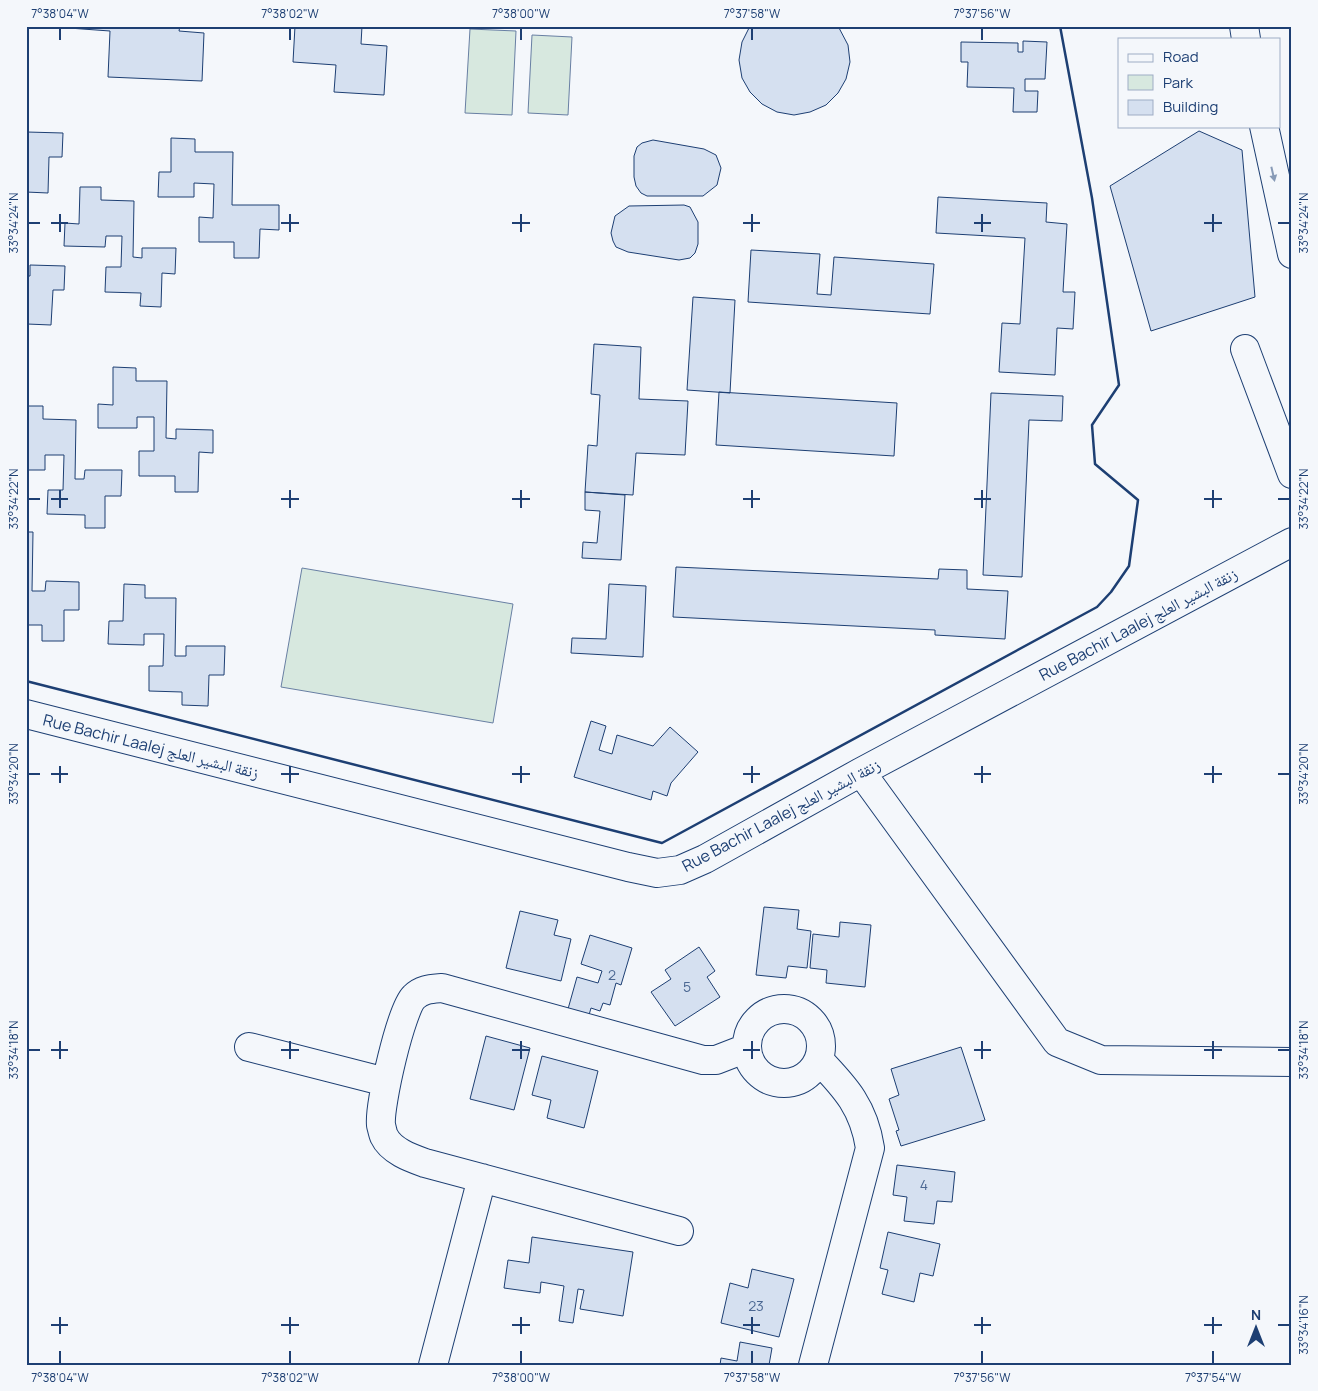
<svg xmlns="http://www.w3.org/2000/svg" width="1318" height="1391" viewBox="0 0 1318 1391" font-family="Manrope,'Noto Naskh Arabic',sans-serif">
	<rect width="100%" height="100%" fill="#f4f7fb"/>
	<path fill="#d7e8df" stroke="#687fa3" d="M470,29L516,31L512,115L465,113Z
		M532,35L572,37L568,115L528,113Z
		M302,568L513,604L493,723L281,687Z"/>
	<path fill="#d5e0f0" stroke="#1d3f73" d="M41,26H180L179,31L204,33L202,81L108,77L110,31Z
		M295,26H362L361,44L387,46L384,95L334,92L336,65L293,62Z
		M750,26H838L848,45L850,62L846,79L838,93L826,105L810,112L794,115L777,112L762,104L750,92L742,78L739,60L742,42Z
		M1023,41L1047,42L1045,79H1025V91H1038L1037,112H1013L1014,88L967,87L968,62H961V42L1018,43V52H1023Z
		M1199,131L1242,150L1255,297L1151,331L1110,186Z
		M27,132L63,133L62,157H49L48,193L26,192Z
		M171,138L195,139V152H233L232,205H279V230L260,229L259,258H234V242H199V217L213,218L214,184L194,183V197H158L159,172H171Z
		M653,140L704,149L716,155L721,168L717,185L703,196H647L641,193L636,186L634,177V156L637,147L642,143Z
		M80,187H101V200L134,201L133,257L142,258V248H176L175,274L162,273L161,307L140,306L141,293L105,292L106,267H121L122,236H106L105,247L64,246L65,223L79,224Z
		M938,197L1047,203L1046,222L1067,224L1063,292H1075L1073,329L1057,328L1055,375L999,372L1002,323L1020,324L1025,238L936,233Z
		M684,205L690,207L698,222V244L695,253L690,258L679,260L628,252L616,247L613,241L611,233L615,216L629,206Z
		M751,250L820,254L817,294L831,295L834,257L934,264L930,314L748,302Z
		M30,265L65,266L64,290H53L51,325L27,324L26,276H30Z
		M693,297L735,300L730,393L687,390Z
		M594,344L641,347L639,399L688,401L685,455L636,453L633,495L585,492L588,445L597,446L600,395L591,394Z
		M113,367L136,368V381H167L166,438L176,439V429L213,430V453L199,452L198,492H175V476H139V451H154V417H137V428H98V404L113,405Z
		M719,392L897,403L894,456L716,445Z
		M991,393L1063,396L1062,421L1029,420L1022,577L983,575Z
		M26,406H43V419L76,420L75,479H84L85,470H122L121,496H105V528H85V515L47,514L48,490H63L64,455H45V470H26Z
		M585,492L625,495L621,560L582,558L583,542L597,543L600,511L585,510Z
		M26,532H33L32,591H45L46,581L79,582V610H64V641H42V625H26Z
		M676,567L938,579L939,569L967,570V589L1008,591L1005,639L935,635V630L673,617Z
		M124,584L145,585V598H176L175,656H186V646H225L224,675H209L208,706L182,705V692L149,691V666H163L164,634H144V645L108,644L109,621H123Z
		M609,584L646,586L643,657L571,653L572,638L606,639Z
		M591,721L606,726L599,750L612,754L617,735L653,746L670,727L698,752L671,783L667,796L653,791L651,800L574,777Z
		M764,907L799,910L797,929L811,931L807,968L788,966L786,978L756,975Z
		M520,911L558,920L554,935L571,939L561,981L506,968Z
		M840,922L871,925L865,987L826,983L827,970L810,968L813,934L839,937Z
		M590,935L632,948L621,985L616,983L610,1005L603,1003L600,1011L591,1008L589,1015L568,1009L577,977L598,983L602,971L581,964Z
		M699,947L715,971L707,977L720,997L675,1026L651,992L671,979L665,970Z
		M486,1036L530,1048L514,1110L470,1099Z
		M961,1047L985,1120L901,1146L896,1131L899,1130L889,1099L899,1095L891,1069Z
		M542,1056L598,1071L584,1128L547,1118L551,1100L532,1095Z
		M897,1165L955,1172L952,1202L937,1201L934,1224L904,1221L907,1197L893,1195Z
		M888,1232L940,1244L933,1276L920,1273L914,1302L882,1294L888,1270L880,1268Z
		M532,1237L633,1252L623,1316L580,1309L584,1290L578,1289L573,1323L559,1321L564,1286L541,1282L540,1293L504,1288L508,1260L529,1263Z
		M752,1269L794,1279L779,1337L721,1323L730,1283L748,1288Z
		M740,1342L772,1348L769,1365H720L721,1358L737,1361Z"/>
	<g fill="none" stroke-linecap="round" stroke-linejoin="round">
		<defs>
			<path id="minor" d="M1245,349L1292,474
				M26,714L628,867L657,873L680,870L705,859L861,772L1292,542
				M861,772L1057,1042L1101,1060L1292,1062
				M747 1046a37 37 0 1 1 74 0a37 37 0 1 1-74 0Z
				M249,1047L386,1082
				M679,1231L425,1163C411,1158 391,1151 384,1136C383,1134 382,1129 381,1125C379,1106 401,1009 414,997C422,989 431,989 442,988L703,1060H716L747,1048
				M433,1365L482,1178
				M813,1365L870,1148C864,1108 846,1088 819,1060"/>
			<path id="major" d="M1244,26L1246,39
				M1264,126L1292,254"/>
		</defs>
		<use href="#minor" stroke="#1d3f73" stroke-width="30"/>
		<use href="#major" stroke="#1d3f73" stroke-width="30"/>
		<use href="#minor" stroke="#f4f7fb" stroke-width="28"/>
		<use href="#major" stroke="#f4f7fb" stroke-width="28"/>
		<path stroke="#1d3f73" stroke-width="2.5" d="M26,681L662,843L1097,607L1111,592L1129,566L1138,500L1095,464L1092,425L1119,385L1092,198L1060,26"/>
	</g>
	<defs><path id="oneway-solid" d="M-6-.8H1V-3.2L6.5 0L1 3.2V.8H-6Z" transform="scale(1.25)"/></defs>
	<use fill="#889bb7" href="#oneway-solid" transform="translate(1273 174) rotate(77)"/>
	<path fill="none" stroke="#1d3f73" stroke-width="2" d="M60,28V40M290,28V40M521,28V40M752,28V40M982,28V40M60,214V232M290,214V232M521,214V232M752,214V232M982,214V232M1213,214V232M28,223H40M51,223H68M281,223H299M512,223H530M743,223H760M974,223H991M1204,223H1222M1278,223H1290M60,490V508M290,490V508M521,490V508M752,490V508M982,490V508M1213,490V508M28,499H40M51,499H68M281,499H299M512,499H530M743,499H760M974,499H991M1204,499H1222M1278,499H1290M60,766V783M290,766V783M521,766V783M752,766V783M982,766V783M1213,766V783M28,774H40M51,774H68M281,774H299M512,774H530M743,774H760M974,774H991M1204,774H1222M1278,774H1290M60,1041V1059M290,1041V1059M521,1041V1059M752,1041V1059M982,1041V1059M1213,1041V1059M28,1050H40M51,1050H68M281,1050H299M512,1050H530M743,1050H760M974,1050H991M1204,1050H1222M1278,1050H1290M60,1317V1334M290,1317V1334M521,1317V1334M752,1317V1334M982,1317V1334M1213,1317V1334M51,1325H68M281,1325H299M512,1325H530M743,1325H760M974,1325H991M1204,1325H1222M1278,1325H1290M60,1351V1364M290,1351V1364M521,1351V1364M752,1351V1364M982,1351V1364M1213,1351V1364"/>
	<g text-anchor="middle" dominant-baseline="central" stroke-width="4" stroke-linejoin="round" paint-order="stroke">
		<g font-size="14" fill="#4b6792">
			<text x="612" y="974">2</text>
			<text x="687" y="986">5</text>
			<text x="924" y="1184">4</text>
			<text x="756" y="1305">23</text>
		</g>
		<g font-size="16" fill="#1d3f73" stroke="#f4f7fb">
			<text transform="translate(1138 624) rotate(-28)">Rue Bachir Laalej زنقة البشير العلج</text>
			<text transform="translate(151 746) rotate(14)">Rue Bachir Laalej زنقة البشير العلج</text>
			<text transform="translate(781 815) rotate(-28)">Rue Bachir Laalej زنقة البشير العلج</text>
		</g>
	</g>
	<rect width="1318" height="1391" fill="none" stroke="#f4f7fb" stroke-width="55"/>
	<rect x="1118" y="38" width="162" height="90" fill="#f4f7fb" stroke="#9eadc5"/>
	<rect x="1128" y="54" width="25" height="8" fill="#f4f7fb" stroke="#9eadc5"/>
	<text x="1163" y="62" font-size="15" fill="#1d3f73">Road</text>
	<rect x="1128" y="75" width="25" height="15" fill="#d7e8df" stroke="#9eadc5"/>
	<text x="1163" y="88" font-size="15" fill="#1d3f73">Park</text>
	<rect x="1128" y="100" width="25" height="15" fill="#d5e0f0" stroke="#9eadc5"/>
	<text x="1163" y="112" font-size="15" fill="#1d3f73">Building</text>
	<g transform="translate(1256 1328)" stroke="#f4f7fb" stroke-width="4" paint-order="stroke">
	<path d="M0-4L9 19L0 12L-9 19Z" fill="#1d3f73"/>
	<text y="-8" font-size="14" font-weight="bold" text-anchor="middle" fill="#1d3f73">N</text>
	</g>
	<rect x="28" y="28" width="1262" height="1336" fill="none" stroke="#1d3f73" stroke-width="2"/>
	<g font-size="12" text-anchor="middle" fill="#1d3f73">
		<text x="60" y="18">7°38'04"W</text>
		<text x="290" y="18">7°38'02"W</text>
		<text x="521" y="18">7°38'00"W</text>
		<text x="752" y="18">7°37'58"W</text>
		<text x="982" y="18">7°37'56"W</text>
		<text transform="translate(14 223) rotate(-90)" y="4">33°34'24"N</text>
		<text transform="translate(1304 223) rotate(-90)" y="4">33°34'24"N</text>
		<text transform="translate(14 499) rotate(-90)" y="4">33°34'22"N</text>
		<text transform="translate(1304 499) rotate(-90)" y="4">33°34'22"N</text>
		<text transform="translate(14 774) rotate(-90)" y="4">33°34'20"N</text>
		<text transform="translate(1304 774) rotate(-90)" y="4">33°34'20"N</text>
		<text transform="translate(14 1050) rotate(-90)" y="4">33°34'18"N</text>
		<text transform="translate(1304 1050) rotate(-90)" y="4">33°34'18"N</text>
		<text transform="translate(1304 1325) rotate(-90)" y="4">33°34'16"N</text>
		<text x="60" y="1382">7°38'04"W</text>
		<text x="290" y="1382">7°38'02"W</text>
		<text x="521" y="1382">7°38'00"W</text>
		<text x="752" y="1382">7°37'58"W</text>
		<text x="982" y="1382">7°37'56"W</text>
		<text x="1213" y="1382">7°37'54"W</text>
	</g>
</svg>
